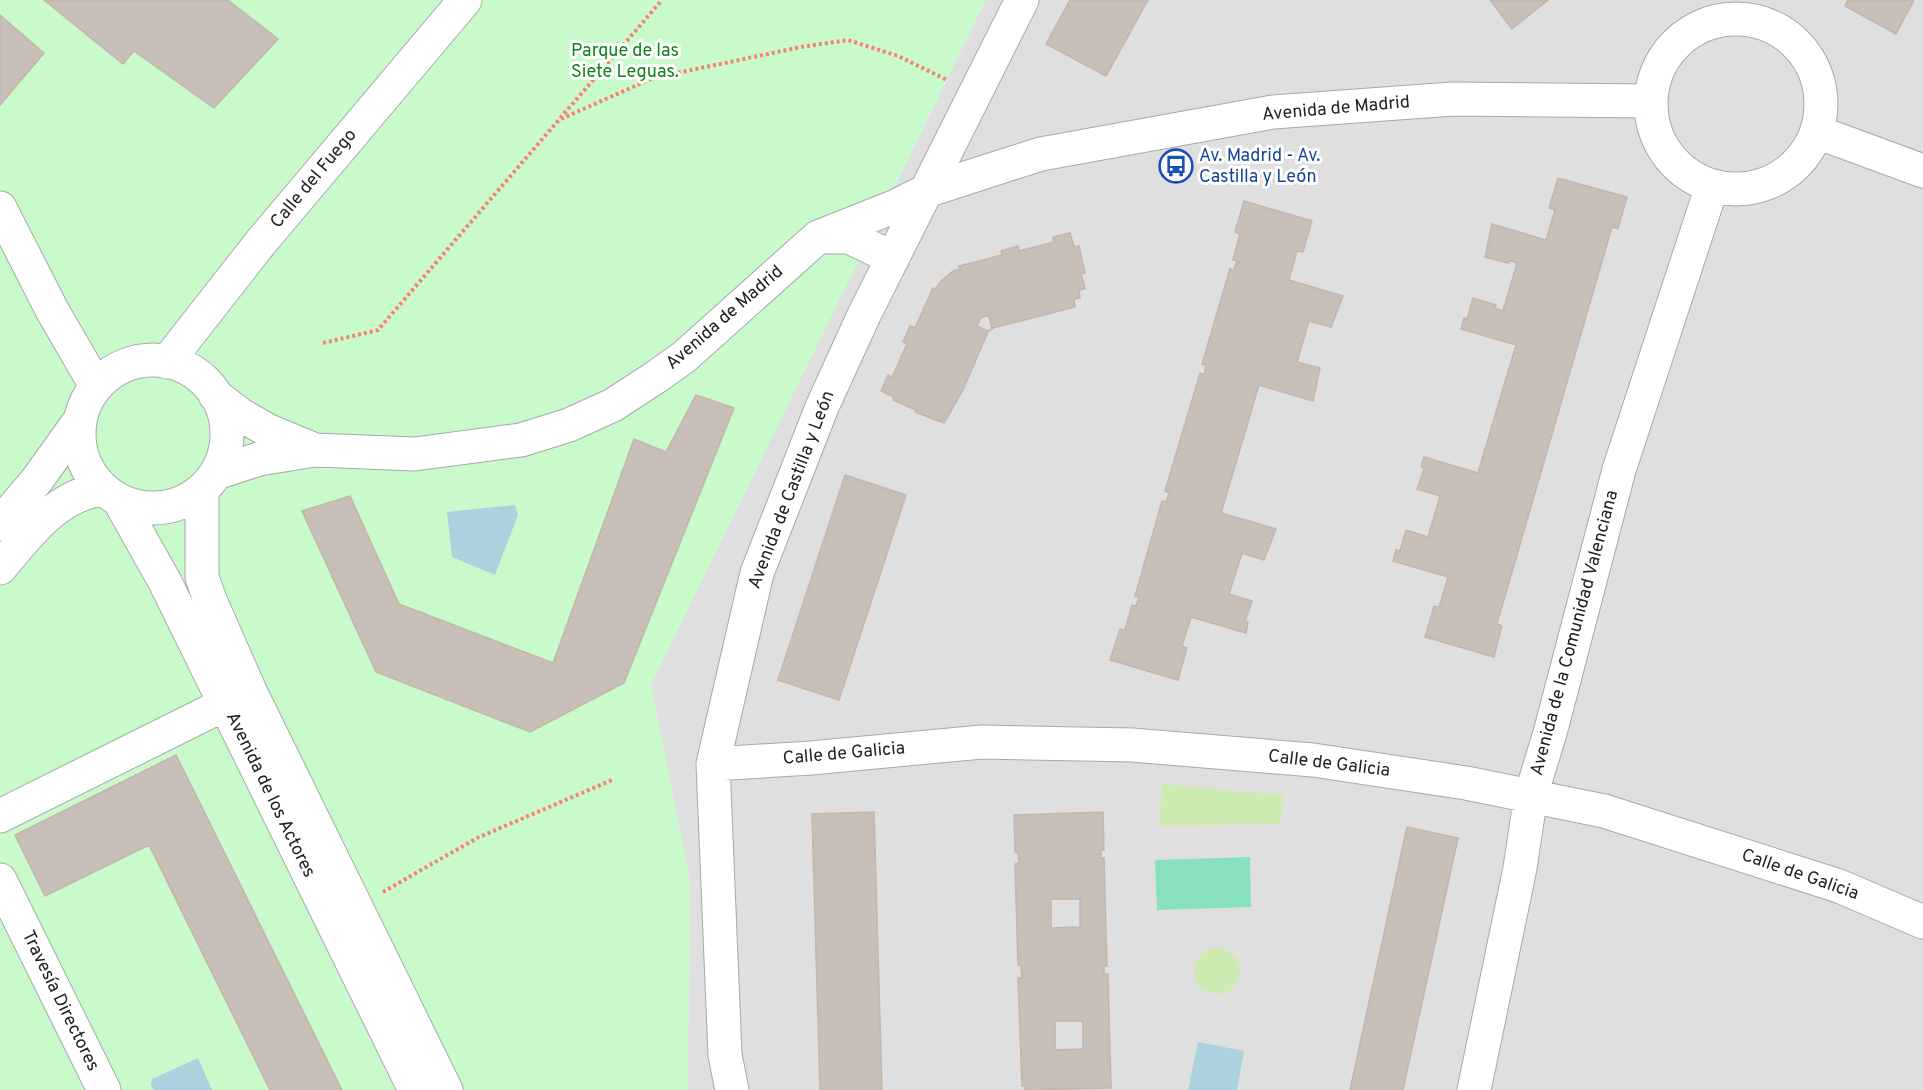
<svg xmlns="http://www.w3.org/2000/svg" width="1923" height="1090" viewBox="0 0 1923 1090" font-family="Overpass,sans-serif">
	<rect width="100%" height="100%" fill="#f2efe9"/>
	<path fill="#e0dfdf" d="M0,0H1923V1090H0Z"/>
	<path fill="#cdebb0" d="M1162,784L1284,795L1280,824L1159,826Z
		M1194 971a23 23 0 1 1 46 0a23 23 0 1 1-46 0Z"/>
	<path fill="#c8facc" d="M0,0H986L651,685L690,881L688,1090H0Z"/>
	<path fill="#88e0be" d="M1250,857L1251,907L1157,910L1155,860Z"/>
	<path fill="#aad3df" d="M515,505L518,515L495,575L452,557L447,512Z
		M1198,1042L1244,1051L1237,1090H1188Z
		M198,1058L212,1090H153L151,1084L152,1079Z"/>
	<path fill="#c7bfb8" stroke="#c4b6ab" stroke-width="1.5" fill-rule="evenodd" d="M44,0H228L278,39L214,108L134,51L123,64Z
		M1070,0H1148L1106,76L1046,44Z
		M1490,0H1548L1512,29Z
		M1848,0H1914L1896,34L1845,6Z
		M0,15L44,53L0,105Z
		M1558,178L1627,197L1618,229L1612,227L1497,624L1502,626L1494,657L1425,637L1434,606L1439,607L1448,577L1393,561L1396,550L1400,551L1406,530L1428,537L1440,496L1417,489L1424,469L1421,467L1424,457L1478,473L1516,345L1461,329L1464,318L1467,319L1473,298L1496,305L1495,308L1503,311L1517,263L1509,260L1508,263L1485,257L1492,224L1546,240L1555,210L1549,208Z
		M1244,201L1312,221L1303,252L1297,251L1289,280L1343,296L1331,327L1309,321L1297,362L1320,368L1313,401L1259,385L1221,513L1276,529L1264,560L1242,553L1229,594L1252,601L1245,621L1248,622L1246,633L1191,617L1182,646L1187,648L1178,680L1110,660L1120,629L1125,630L1132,605L1136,606L1139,597L1135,596L1162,501L1166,502L1169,493L1165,491L1200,373L1204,375L1206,365L1202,364L1230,269L1234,270L1237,261L1233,260L1240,234L1235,232Z
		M1070,233L1074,247L1079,246L1085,273L1081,274L1085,289L1079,290L1080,298L1074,299L1075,307L993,328L988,332L963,390L944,423L915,412L916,410L893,400L894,397L881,391L888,375L892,377L907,344L903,342L910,326L915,328L933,288L936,289L939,283L953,271L960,269L959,266L1002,255L1001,251L1018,246L1019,251L1054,242L1053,237ZM989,316L992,329L988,331L977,326L981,317Z
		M696,395L734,408L624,683L530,732L376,672L302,511L350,496L399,604L553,663L634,439L666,452Z
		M845,475L906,495L839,700L778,680Z
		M176,755L342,1090H270L149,845L45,896L15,835Z
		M874,812L882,1090H820L812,814Z
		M1103,812L1104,850H1101V858H1104L1107,966H1104V974H1108L1111,1088L1025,1090V1086H1022L1018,978H1022L1021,965H1018L1015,864L1019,863L1018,852H1015L1014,815ZM1051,899H1080V927L1051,928ZM1055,1021H1083V1049L1055,1050Z
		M1407,827L1458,838L1403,1090H1350Z"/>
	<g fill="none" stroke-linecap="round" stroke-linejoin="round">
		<defs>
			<path id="minor" d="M1651 104a85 85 0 1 1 170 0a85 85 0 1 1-170 0Z
				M1817,132L1923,171
				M0,208L52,310L96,386
				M820,237H849L893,258
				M79 434a74 74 0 1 1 148 0a74 74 0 1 1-148 0Z
				M167,362L261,242L465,0
				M215,395L241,415L269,431L315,450L415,454L521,440L569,425L613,405L656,377L684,357L818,237L896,206L926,191L1000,167L1041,154L1273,112L1453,99L1651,101
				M216,473L259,459L315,450
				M202,490V577L210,600L250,691L446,1090
				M120,502L165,582L415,1090
				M0,524L37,480L80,420
				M0,568C29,534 56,495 103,489
				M713,764L811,758L982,742L1132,745L1313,760L1466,783L1604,811L1839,886L1923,922
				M0,816L225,704
				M0,880L104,1090
				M732,1090L725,1055L713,764L757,573L822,407L864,315L1022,0
				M1474,1090L1520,868L1531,795L1550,733L1619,470L1712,186"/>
		</defs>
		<use href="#minor" stroke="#a9a9a9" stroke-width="35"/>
		<path stroke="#fa8072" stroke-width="4" stroke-dasharray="3 3" stroke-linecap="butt" d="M561,119L653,78L801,47L848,40L898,56L947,80
			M323,343L378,330L662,0
			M383,892L477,838L612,780"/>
		<use href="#minor" stroke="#fff" stroke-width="33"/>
	</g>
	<defs>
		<symbol id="bus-ring" viewBox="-11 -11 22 22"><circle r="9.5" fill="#fff" stroke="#1a4fb4" stroke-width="1.5"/><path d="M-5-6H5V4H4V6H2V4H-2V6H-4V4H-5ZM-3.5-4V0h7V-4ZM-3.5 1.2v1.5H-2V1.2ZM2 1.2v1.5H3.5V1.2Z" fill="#1a4fb4"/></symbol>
	</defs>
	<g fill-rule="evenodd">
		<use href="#bus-ring" x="1157" y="147" width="38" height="38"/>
	</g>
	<g text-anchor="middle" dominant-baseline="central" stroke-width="6" stroke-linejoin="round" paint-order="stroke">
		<g font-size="18" fill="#0c8416" stroke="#fff">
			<text x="625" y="51">Parque de las<tspan x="625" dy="21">Siete Leguas.</tspan></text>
		</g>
		<g font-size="18" fill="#222" stroke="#fff">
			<text transform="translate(1336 109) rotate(-5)">Avenida de Madrid</text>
			<text transform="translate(314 179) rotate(-50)">Calle del Fuego</text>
			<text transform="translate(725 318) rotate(-41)">Avenida de Madrid</text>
			<text transform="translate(792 490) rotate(-69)">Avenida de Castilla y León</text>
			<text transform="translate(1575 633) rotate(-75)">Avenida de la Comunidad Valenciana</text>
			<text transform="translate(844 754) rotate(-5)">Calle de Galicia</text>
			<text transform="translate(1329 764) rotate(7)">Calle de Galicia</text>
			<text transform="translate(270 795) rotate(64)">Avenida de los Actores</text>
			<text transform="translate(1800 875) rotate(19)">Calle de Galicia</text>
			<text transform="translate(60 1001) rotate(64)">Travesía Directores</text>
		</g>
		<g font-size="18" fill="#164399" stroke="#fff" text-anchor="start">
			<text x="1199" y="156">Av. Madrid - Av.<tspan x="1199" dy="21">Castilla y León</tspan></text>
		</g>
	</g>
</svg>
